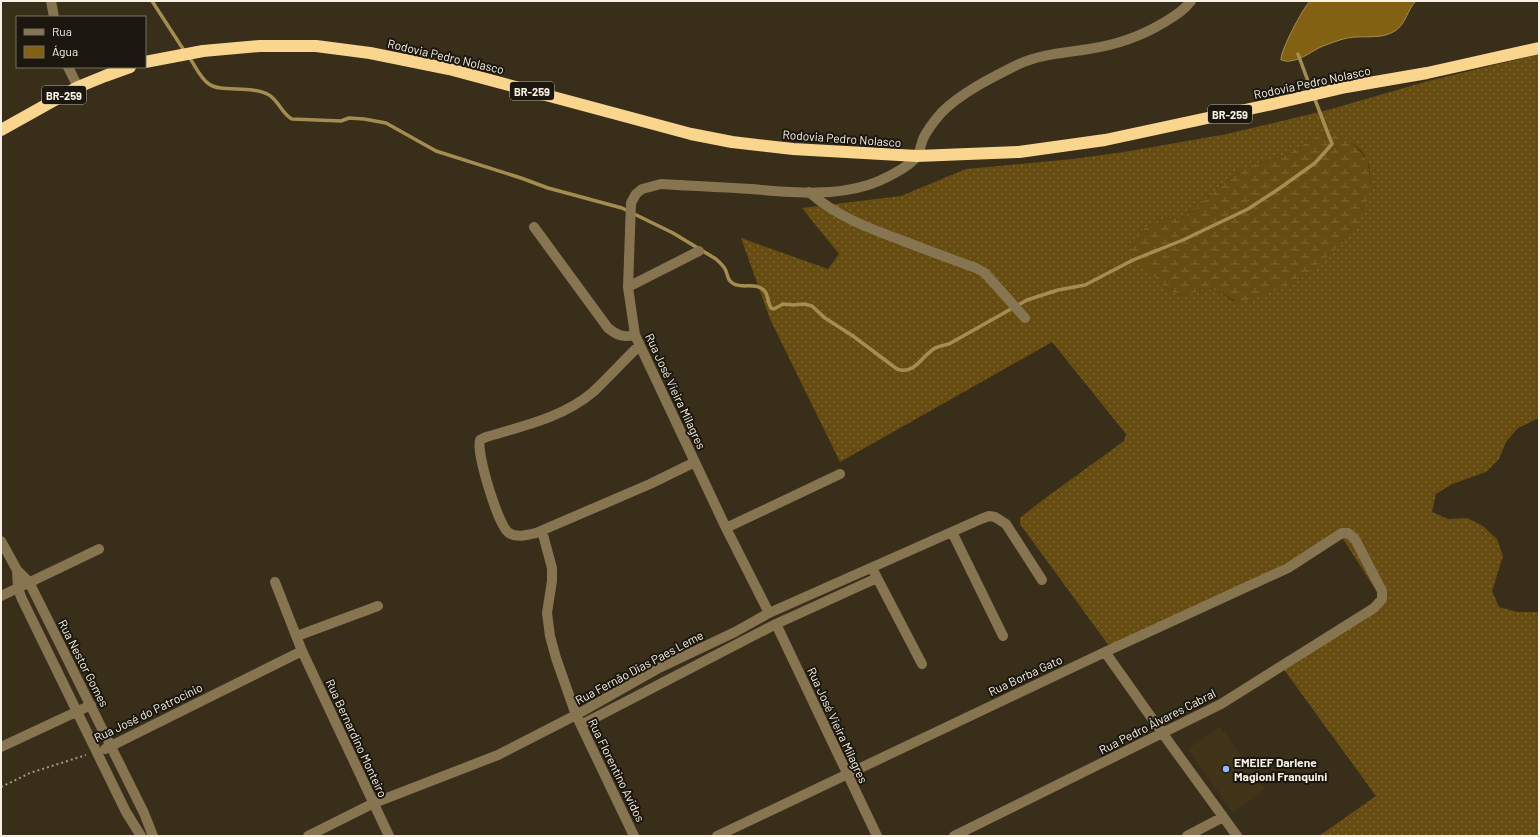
<svg xmlns="http://www.w3.org/2000/svg" width="1540" height="837" viewBox="0 0 1540 837" font-family="Barlow,sans-serif">
	<defs>
		<pattern id="grass-dots" width="8" height="8" patternUnits="userSpaceOnUse"><rect width="8" height="8" fill="#664c11"/><path d="M2 2h.1M6 6h.1" fill="none" stroke="#7d6634" stroke-width="1.8" stroke-linecap="round"/></pattern>
		<pattern id="wetland-marsh" width="20" height="14" patternUnits="userSpaceOnUse"><rect width="20" height="14" fill="#664c11"/><path d="M1 5h8M5 5V1M11 12h8M15 12V8" fill="none" stroke="#7d6634"/></pattern>
	</defs>
	<rect width="100%" height="100%" fill="#382e1a"/>
	<path fill="#413419" d="M1220,726L1265,789L1233,813L1188,749Z"/>
	<path fill="url(#grass-dots)" fill-rule="evenodd" d="M1539,54V418L1518,428L1506,442L1499,459L1486,472L1452,484L1436,494L1432,512L1448,519L1467,518L1483,526L1497,539L1503,556L1492,591L1499,607L1517,612H1539V836H1319L1376,796L1282,667L1381,598L1341,536L1112,650L1020,524V518L1044,499L1124,441L1126,434L1052,342L840,462L770,319L741,238L828,269L839,254L802,208L901,196L966,169L1073,159L1124,152L1227,134L1328,110L1428,81ZM1323,132C1341,136 1360,143 1368,162C1370,168 1370,177 1371,184L1310,269L1295,283L1233,301L1217,290H1201L1190,294L1182,295L1170,291L1163,286L1156,278L1142,230L1151,224L1162,219L1181,218L1192,212L1220,186L1242,170L1251,165L1285,156Z"/>
	<path fill="url(#wetland-marsh)" d="M1323,132L1345,138L1352,143L1361,152L1368,162L1371,184L1365,209L1358,224L1343,243L1295,283L1238,303L1217,290H1201L1190,294L1182,295L1170,291L1163,286L1131,251L1133,242L1142,230L1151,224L1162,219L1181,218L1192,212L1220,186L1242,170L1251,165L1285,156Z"/>
	<path fill="#826112" stroke="#a58c51" d="M1310,1H1416C1407,10 1406,24 1395,31C1381,40 1363,35 1347,38C1339,40 1331,43 1323,46C1313,50 1302,60 1290,61C1287,62 1283,60 1281,60C1280,51 1303,8 1310,1Z"/>
	<g fill="none" stroke-linecap="round" stroke-linejoin="round">
		<path stroke="#a58c51" stroke-width="3.5" d="M152,1L185,52
			M1298,54L1312,92
			M189,57C195,65 200,78 209,84C221,93 252,85 269,95C279,101 282,114 292,119L341,121L349,118L364,119L386,123L436,151L521,178L548,188L622,208L673,233L716,259C720,263 724,266 726,271C728,277 728,281 734,284C743,289 759,281 766,293C768,298 768,303 771,308L774,309L783,304L793,305L804,304L812,306L825,318L853,336L897,369C913,375 920,359 931,351C936,346 942,346 949,344L1027,300L1058,290L1085,285L1133,260L1183,240L1248,209L1280,188L1315,163L1332,144L1314,97"/>
		<path stroke="#a19989" stroke-width="2" stroke-dasharray="2 3" stroke-linecap="butt" d="M1,787L30,773L86,755"/>
		<path stroke="#877451" stroke-width="10" d="M51,1L54,17
			M68,67L78,87
			M809,192C836,216 868,228 901,240C926,250 951,259 976,268L985,273L1025,318
			M534,227L608,328C617,335 623,338 635,335
			M628,287L699,251
			M639,346C623,361 609,377 593,392C564,417 523,426 486,437L480,440C476,452 498,526 509,533C517,538 528,535 536,533L650,484L695,462
			M726,528L840,474
			M542,531L552,568V581L547,613L550,636L556,658L576,715L634,836
			M952,532L1003,636
			M1,541L17,570L29,582L144,813L153,836
			M17,570L18,588L21,597L126,812L141,836
			M874,572L922,664
			M275,582L302,651L389,836
			M1,596L99,549
			M769,613L726,528L635,335L628,287L631,203L636,194L642,189L661,184C691,186 721,187 751,189C789,192 831,197 868,185C881,181 910,167 917,156C920,152 921,144 923,139C927,130 935,120 942,112C962,92 993,77 1019,64C1041,54 1065,53 1089,49C1115,45 1140,37 1163,23C1173,17 1184,11 1191,1
			M776,624L877,836
			M297,636L378,606
			M1105,652L1163,734L1237,836
			M581,725L776,624L877,578
			M1,747L91,705
			M105,749L302,651
			M308,836L374,803L498,755L576,715L659,668L735,632L769,613L981,519L989,516L995,517L1006,524L1042,580
			M717,836L1105,652L1288,568L1342,533H1348L1355,539L1382,591V599L1374,608L1221,704L954,836
			M1187,836L1223,817"/>
		<path stroke="#fad58d" stroke-width="12" d="M145,62L203,51L260,46H316L370,53L449,69L691,134L732,142L793,149L917,156L1019,152L1105,140L1268,105L1346,87L1427,73L1539,48
			M1,130L78,87L105,76L130,67"/>
	</g>
	<circle fill="#93b7fd" stroke="#1c170e" stroke-width="1.5" cx="1226" cy="769" r="4"/>
	<g text-anchor="middle" dominant-baseline="central" stroke-width="4" stroke-linejoin="round" paint-order="stroke">
		<g fill="#1c170e" stroke="#b6b0a4" stroke-width="1">
			<rect x="510" y="82" width="44" height="18" rx="3"/>
			<rect x="42" y="86" width="44" height="18" rx="3"/>
			<rect x="1208" y="105" width="44" height="18" rx="3"/>
		</g>
		<g font-size="11" font-weight="bold" fill="#f8f1e5">
			<text x="532" y="91">BR-259</text>
			<text x="64" y="95">BR-259</text>
			<text x="1230" y="114">BR-259</text>
		</g>
		<g font-size="12" fill="#f8f1e5" stroke="#1c170e">
			<text transform="translate(446 56) rotate(13)">Rodovia Pedro Nolasco</text>
			<text transform="translate(1312 82) rotate(-12)">Rodovia Pedro Nolasco</text>
			<text transform="translate(842 138) rotate(4)">Rodovia Pedro Nolasco</text>
			<text transform="translate(676 391) rotate(65)">Rua José Vieira Milagres</text>
			<text transform="translate(84 663) rotate(63)">Rua Nestor Gomes</text>
			<text transform="translate(639 667) rotate(-28)">Rua Fernão Dias Paes Leme</text>
			<text transform="translate(1025 675) rotate(-25)">Rua Borba Gato</text>
			<text transform="translate(148 712) rotate(-26)">Rua José do Patrocínio</text>
			<text transform="translate(1157 721) rotate(-27)">Rua Pedro Álvares Cabral</text>
			<text transform="translate(838 725) rotate(65)">Rua José Vieira Milagres</text>
			<text transform="translate(357 738) rotate(65)">Rua Bernardino Monteiro</text>
			<text transform="translate(617 770) rotate(64)">Rua Florentino Avidos</text>
		</g>
		<g font-size="12" font-weight="bold" fill="#f8f1e5" stroke="#1c170e" text-anchor="start">
			<text x="1234" y="762">EMEIEF Darlene<tspan x="1234" dy="14">Magioni Franquini</tspan></text>
		</g>
	</g>
	<rect width="1540" height="837" fill="none" stroke="#f8f1e5" stroke-width="4"/>
	<rect x="16" y="16" width="130" height="52" fill="#1c170e" stroke="#746e64"/>
	<rect x="24" y="29" width="20" height="6" fill="#877451" stroke="#746e64"/>
	<text x="52" y="36" font-size="12" fill="#f8f1e5">Rua</text>
	<rect x="24" y="46" width="20" height="12" fill="#826112" stroke="#746e64"/>
	<text x="52" y="56" font-size="12" fill="#f8f1e5">Água</text>
</svg>
